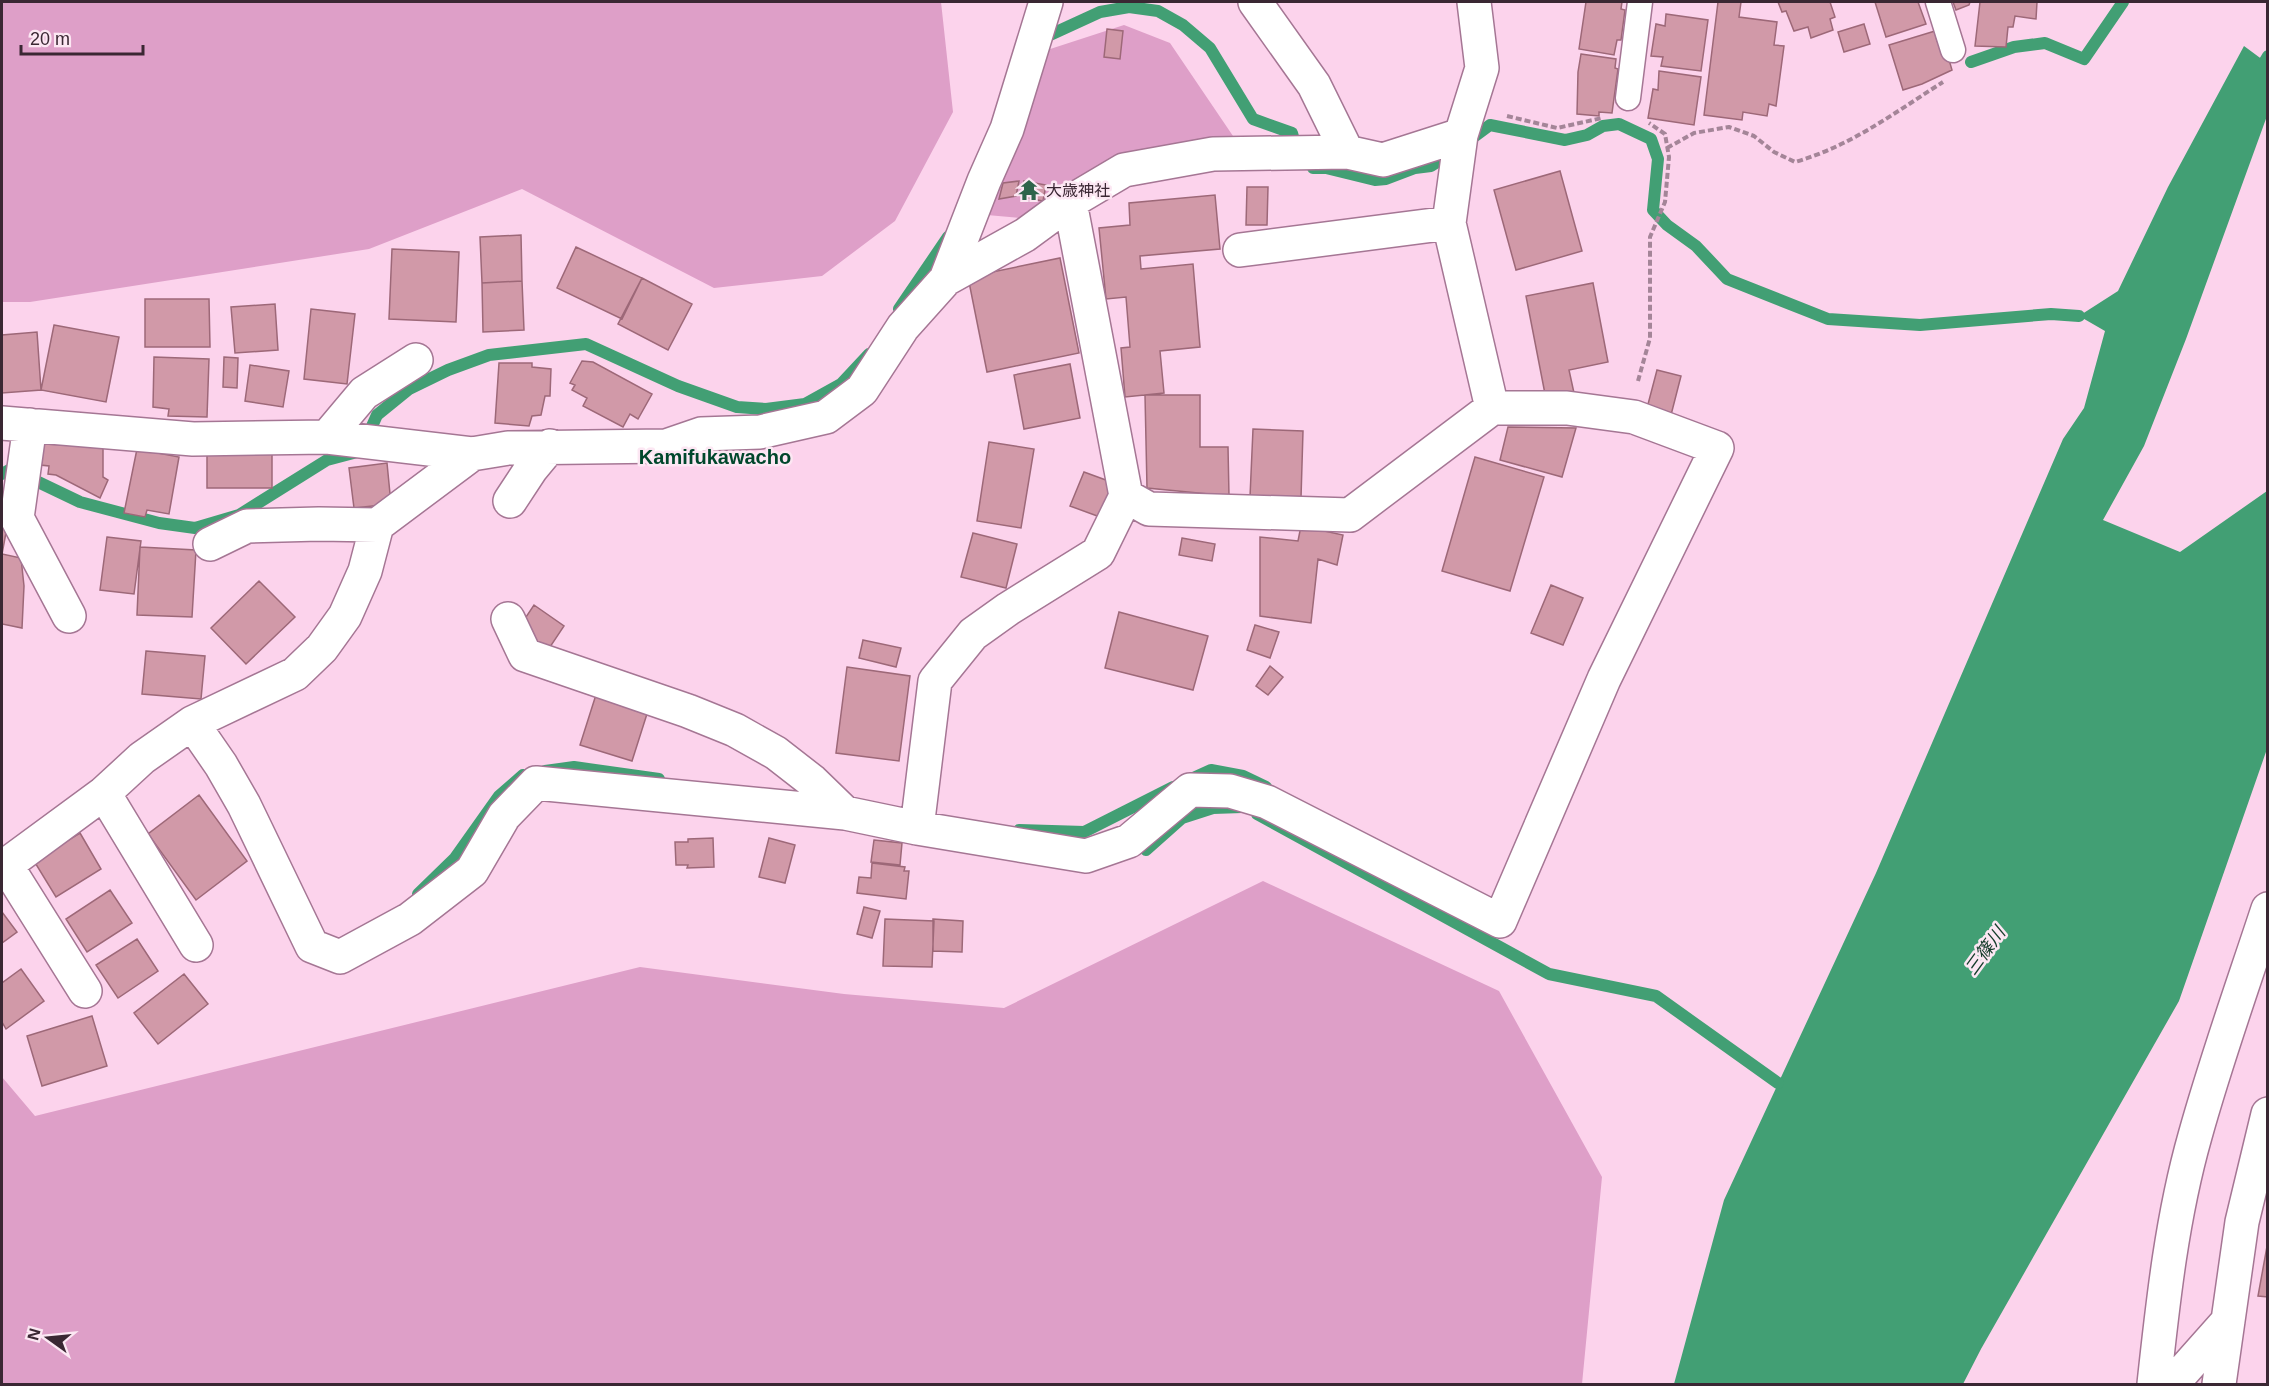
<svg xmlns="http://www.w3.org/2000/svg" width="2269" height="1386" viewBox="0 0 2269 1386" font-family="Helvetica,'Noto Sans JP',sans-serif">
	<rect width="100%" height="100%" fill="#fcd3ec"/>
	<path fill="#de9fc8" d="M2,2H941L953,112L895,221L822,276L714,288L522,189L369,249L30,302H2Z
		M1124,25L1170,43L1233,136L1134,151L1020,218L987,215L1041,52Z
		M1263,881L1499,991L1602,1177L1582,1384H2V1077L35,1116L640,967L844,994L1004,1008Z"/>
	<path fill="#429f74" d="M2244,46L2267,63V116L2186,339L2144,446L2103,520L2180,552L2267,491V749L2179,1001L1981,1349L1963,1384H1674L1724,1200L1876,873L2063,439L2084,408L2105,331L2079,316L2118,291L2168,187Z"/>
	<g fill="none" stroke-linecap="round" stroke-linejoin="round">
		<path stroke="#429f74" stroke-width="12" d="M1039,40L1100,12L1129,7L1158,11L1183,25L1210,48L1253,119L1292,133L1297,151
			M2265,61L2268,56
			M1971,62L2014,47L2045,43L2084,59L2123,2
			M1467,142L1490,125L1565,140L1587,135L1603,126L1619,124L1651,139L1658,159L1653,210L1667,225L1696,246L1727,279L1828,319L1920,325L2051,314L2079,316
			M1313,168H1326L1375,180L1386,179L1415,168L1431,166L1453,152
			M899,309L948,237
			M2,474L11,469L80,502L159,523L195,528L239,515L327,460L361,451L377,415L409,389L448,370L489,355L586,344L678,386L737,407L766,409L805,404L841,384L869,354
			M545,771L574,767L659,779
			M1189,780L1211,770L1243,776L1266,787
			M1257,814L1549,974L1656,996L1778,1083
			M1019,830L1084,832L1173,787
			M1146,850L1182,818L1213,808L1242,807
			M418,894L455,858L499,796L523,775"/>
	</g>
	<path fill="#d199a8" stroke="#9d6878" stroke-width="1.5" d="M1586,2H1622L1621,9L1625,10L1621,40H1617L1614,55L1579,49Z
		M1718,2H1741L1739,17L1777,22L1774,45L1784,46L1776,106L1769,104L1767,116L1743,112L1742,120L1704,115Z
		M1778,2H1830L1835,17L1830,19L1833,30L1811,38L1808,27L1794,31L1786,11L1782,12Z
		M1875,2H1918L1926,24L1886,37Z
		M1953,2H1970L1969,5L1956,10Z
		M1980,2H2037L2036,19L2015,16L2013,27H2008L2006,47L1975,46Z
		M1666,14L1708,20L1701,71L1661,66L1663,57L1651,56L1656,24L1665,26Z
		M1864,24L1870,44L1844,52L1838,32Z
		M1107,29L1123,31L1120,59L1104,57Z
		M1935,31L1937,41L1943,39L1952,70L1922,84L1903,90L1889,45Z
		M1581,54L1616,59L1615,68L1618,69L1612,113L1599,112V116L1577,114L1578,72Z
		M1659,71L1701,77L1694,125L1648,118L1653,89L1658,90Z
		M1560,171L1582,251L1516,270L1494,190Z
		M1019,181L1016,196L999,199L1003,183Z
		M1024,181L1046,185L1043,201L1022,197Z
		M1247,187H1268L1267,225H1246Z
		M1215,195L1220,249L1140,256L1141,269L1193,264L1200,347L1160,351L1164,393L1125,397L1121,348L1130,347L1126,297L1106,299L1099,228L1130,225L1129,203Z
		M521,235L522,281L482,283L480,237Z
		M576,247L642,278L622,319L557,288Z
		M392,249L459,252L456,322L389,319Z
		M1060,258L1079,353L987,372L968,277Z
		M642,278L692,304L668,350L618,324Z
		M522,281L524,330L483,332L482,283Z
		M1593,283L1608,362L1569,370L1574,393L1546,399L1526,296Z
		M145,299H209L210,347H145Z
		M275,304L278,350L235,353L231,307Z
		M311,309L355,314L347,384L304,379Z
		M54,325L119,337L106,402L41,390Z
		M37,332L41,390L2,393V335Z
		M154,357L209,359L207,417L168,416L169,409L153,407Z
		M224,357L238,358L237,388L223,387Z
		M582,361L593,362L652,394L638,419L630,414L623,427L583,406L587,398L572,390L575,385L570,383Z
		M499,363H532V367L551,369L550,396H545L541,415L532,416L529,426L495,423Z
		M1070,364L1080,418L1024,429L1014,375Z
		M250,365L289,371L283,407L245,401Z
		M1657,370L1681,376L1671,415L1647,408Z
		M1145,395H1200V447H1228L1229,496L1147,488Z
		M1508,427L1576,428L1562,477L1500,460Z
		M1253,429L1303,431L1301,498L1250,497Z
		M989,442L1034,449L1021,528L977,521Z
		M42,444L103,446V477L108,480L100,498L56,475L48,474L49,466L40,465Z
		M137,449L179,457L169,514L147,510L145,517L124,513Z
		M207,451H272V488H207Z
		M1475,457L1544,477L1510,591L1442,571Z
		M387,463L391,504L354,508L349,468Z
		M1084,472L1114,483L1100,517L1070,506Z
		M2,506H11L2,554L21,558L24,586L22,628L2,624Z
		M1301,526L1343,535L1337,565L1318,559L1311,623L1260,616V537L1298,541Z
		M973,533L1017,544L1006,588L961,577Z
		M107,537L141,541L134,594L100,590Z
		M1182,538L1215,544L1212,561L1179,555Z
		M140,547L196,550L192,617L137,615Z
		M259,581L295,617L246,664L211,628Z
		M1551,585L1583,598L1563,645L1531,633Z
		M534,605L564,626L548,650L518,629Z
		M1119,612L1208,636L1193,690L1105,668Z
		M1255,625L1279,632L1270,658L1247,650Z
		M863,640L901,648L896,667L859,658Z
		M146,651L205,656L201,699L142,694Z
		M1270,666L1283,677L1268,695L1256,686Z
		M847,667L910,676L899,761L836,753Z
		M601,679L653,695L632,761L580,745Z
		M199,795L247,861L196,900L148,834Z
		M80,833L101,869L56,897L34,861Z
		M713,838L714,867L687,868L688,865H676L675,842H688V839Z
		M769,838L795,845L785,883L759,877Z
		M874,840L902,843L900,865L871,862Z
		M872,863L905,867L904,871H909L906,899L857,893L859,877L871,878Z
		M110,890L132,923L87,952L66,919Z
		M864,907L880,911L872,938L857,934Z
		M2,912L17,932L2,943Z
		M885,919L934,921L932,967L883,966Z
		M933,919L963,921L962,952L933,951Z
		M137,939L158,971L118,998L96,965Z
		M21,969L44,1001L6,1029L2,1022V983Z
		M184,974L208,1004L158,1044L134,1013Z
		M92,1016L107,1066L42,1086L27,1036Z
		M2268,1241V1297L2258,1296Z"/>
	<g fill="none" stroke-linecap="round" stroke-linejoin="round">
		<defs>
			<path id="service" d="M1938,2L1953,50
				M1628,98L1640,2"/>
			<path id="minor" d="M1255,2L1314,85L1347,152
				M1449,223L1461,135
				M1240,250L1449,223L1492,408
				M946,279L984,181L1007,129L1046,2
				M2,423L193,439L327,437L472,454L508,448L666,446L701,434L760,432L826,417L862,390L903,327L946,279L1025,235L1070,202L1124,170L1213,154L1347,152L1383,160L1461,135L1482,68L1474,2
				M30,425L17,518L69,616
				M327,437L364,393L416,360
				M510,501L531,469L550,446
				M210,544L247,526L319,524L377,525
				M508,619L525,655L688,711L735,730L776,753L812,781L845,813
				M192,723L221,765L244,805L312,946L340,957L410,919L472,871L504,816L536,783L845,813L917,828L1086,856L1129,841L1190,790L1230,791L1267,802L1500,921L1604,679L1717,448L1634,417L1567,408H1492L1350,515L1149,509L1126,496L1070,202
				M104,793L196,945
				M917,828L935,681L973,634L1008,609L1098,553L1126,496
				M6,865L85,991
				M2,868L104,793L142,758L192,723L295,674L322,648L345,616L365,571L377,525L472,454
				M2154,1384C2163,1301 2172,1217 2195,1136C2216,1060 2243,985 2268,909
				M2172,1384L2228,1321
				M2219,1384L2242,1222L2268,1114"/>
		</defs>
		<use href="#service" stroke="#a57694" stroke-width="27"/>
		<use href="#minor" stroke="#a57694" stroke-width="36"/>
		<path stroke="#a48598" stroke-width="4" stroke-dasharray="6 3" stroke-linecap="butt" d="M1507,116L1557,128L1602,118
			M1667,148L1694,133L1729,127L1754,136L1774,152L1795,162C1851,146 1894,113 1943,82
			M1638,381L1650,338V237L1665,202L1669,157L1665,134L1649,123"/>
		<use href="#service" stroke="#fff" stroke-width="24"/>
		<use href="#minor" stroke="#fff" stroke-width="33"/>
	</g>
	<defs>
		<symbol id="temple-bare" viewBox="-9 -9 18 18"><path d="M0-6L5-2H3V0L6.5 2.5H4V6H1.5V3h-3V6H-4V2.5H-6.5L-3 0V-2H-5Z" fill="#2e644a" stroke="#fce7f3" stroke-width="2.5" paint-order="stroke"/></symbol>
	</defs>
	<g fill-rule="evenodd">
		<use href="#temple-bare" x="1014" y="175" width="30" height="30"/>
	</g>
	<g text-anchor="middle" dominant-baseline="central" stroke-width="5" stroke-linejoin="round" paint-order="stroke">
		<g font-size="16" fill="#3a2733" stroke="#fce7f3" text-anchor="start">
			<text x="1046" y="190">大歳神社</text>
		</g>
		<g font-size="18" font-style="italic" fill="#143c2a" stroke="#fce7f3">
			<text transform="translate(1985 951) rotate(-54)">三篠川</text>
		</g>
		<g font-size="20" font-weight="bold" fill="#00472c" stroke="#fce7f3">
			<text x="715" y="457">Kamifukawacho</text>
		</g>
	</g>
	<rect width="2269" height="1386" fill="none" stroke="#3a2733" stroke-width="6"/>
	<g transform="translate(48 1338) rotate(285)" stroke="#fce7f3" stroke-width="4.5" paint-order="stroke">
	<path d="M0-4.5L10 22L0 15L-10 22Z" fill="#3a2733"/>
	<text y="-9" font-size="16" font-weight="bold" text-anchor="middle" fill="#3a2733">N</text>
	</g>
	<path d="M21 45v9h122v-9" fill="none" stroke="#3a2733" stroke-width="3"/>
	<text x="30" y="45" font-size="18" fill="#3a2733" stroke="#fce7f3" stroke-width="4.5" paint-order="stroke">20 m</text>
</svg>
